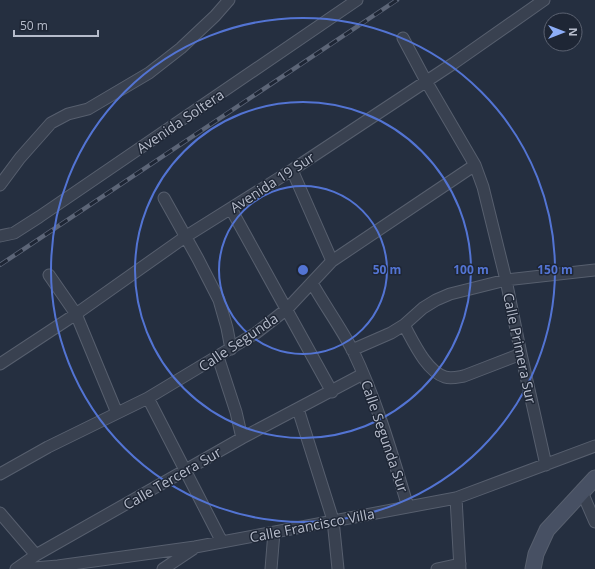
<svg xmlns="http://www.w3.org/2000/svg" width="595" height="569" viewBox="0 0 595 569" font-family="'Open Sans',sans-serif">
	<rect width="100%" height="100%" fill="#252f40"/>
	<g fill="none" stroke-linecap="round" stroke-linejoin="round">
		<defs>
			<path id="street" d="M403,38L426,81L475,165L483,187L506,280L521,354L546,465
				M292,170L332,261
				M0,185L20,158L51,123L68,114L88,109L149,73L181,48L215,16L229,0
				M164,198L198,259L219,300L227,328L231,349
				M231,209L332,392
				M0,236L14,233L39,217L357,0
				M49,275L76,314L117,413
				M312,283C325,306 341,328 353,351C377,401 392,454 408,507
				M404,325C413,341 426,371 445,377C451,379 458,377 464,376L521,354
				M352,350L391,333L404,325L423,308L436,300L450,294L506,280L595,270
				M218,357L236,412L242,438
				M0,364L76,314L185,237L292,170L454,63L544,0
				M148,398L222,542
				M298,409L333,520L338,569
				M0,474L48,447L148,398L256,333L287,309L332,261L475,165
				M582,492L595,522
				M456,498L460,569
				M0,513L36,555
				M16,569L36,555L242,438L363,374
				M22,569L58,566L195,547L456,498L595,446
				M163,569L193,549
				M271,569L274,532
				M437,569L460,564"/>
			<path id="secondary" d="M533,569L536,554L547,530L595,478"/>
		</defs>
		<use href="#street" stroke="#575f6e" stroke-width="13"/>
		<use href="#secondary" stroke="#575f6e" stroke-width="17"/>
		<use href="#street" stroke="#394150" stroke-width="11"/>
		<use href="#secondary" stroke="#475063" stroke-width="15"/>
		<defs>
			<path id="rail" d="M0,265L397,0"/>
		</defs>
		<use href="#rail" stroke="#5c6577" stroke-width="4.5"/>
		<use href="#rail" stroke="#1e2635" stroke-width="3" stroke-dasharray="9" stroke-linecap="butt"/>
	</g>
	<g fill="none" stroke="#5374d3" stroke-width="2">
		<circle cx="303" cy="270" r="84"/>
		<circle cx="303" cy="270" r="168"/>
		<circle cx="303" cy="270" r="252"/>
	</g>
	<g text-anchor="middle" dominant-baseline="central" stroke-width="3" stroke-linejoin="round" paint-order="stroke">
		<g font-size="14" fill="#b6bccb" stroke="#1e2635">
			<text transform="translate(180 121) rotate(-34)">Avenida Soltera</text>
			<text transform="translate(272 182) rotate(-33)">Avenida 19 Sur</text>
			<text transform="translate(238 342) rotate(-34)">Calle Segunda</text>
			<text transform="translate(520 348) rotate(78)">Calle Primera Sur</text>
			<text transform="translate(385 436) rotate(71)">Calle Segunda Sur</text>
			<text transform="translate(172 478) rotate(-30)">Calle Tercera Sur</text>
			<text transform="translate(312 525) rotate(-11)">Calle Francisco Villa</text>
		</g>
	</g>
	<circle cx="303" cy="270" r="6" fill="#5374d3" stroke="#1e2635" stroke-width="2"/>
	<g font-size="12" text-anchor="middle" font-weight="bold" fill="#5374d3" stroke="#1e2635" stroke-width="3" stroke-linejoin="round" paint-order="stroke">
		<text x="387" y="274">50 m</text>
		<text x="471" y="274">100 m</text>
		<text x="555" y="274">150 m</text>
	</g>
	<g transform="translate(563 32) rotate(90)"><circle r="19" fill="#1e2635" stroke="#5b6271"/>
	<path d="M0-3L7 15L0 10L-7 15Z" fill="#8daef8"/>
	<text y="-6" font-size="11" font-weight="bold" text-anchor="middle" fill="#b6bccb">N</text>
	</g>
	<path d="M14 30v6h84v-6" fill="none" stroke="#b6bccb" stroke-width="2"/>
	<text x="20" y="30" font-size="12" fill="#b6bccb" stroke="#1e2635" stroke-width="3" paint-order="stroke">50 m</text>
</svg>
